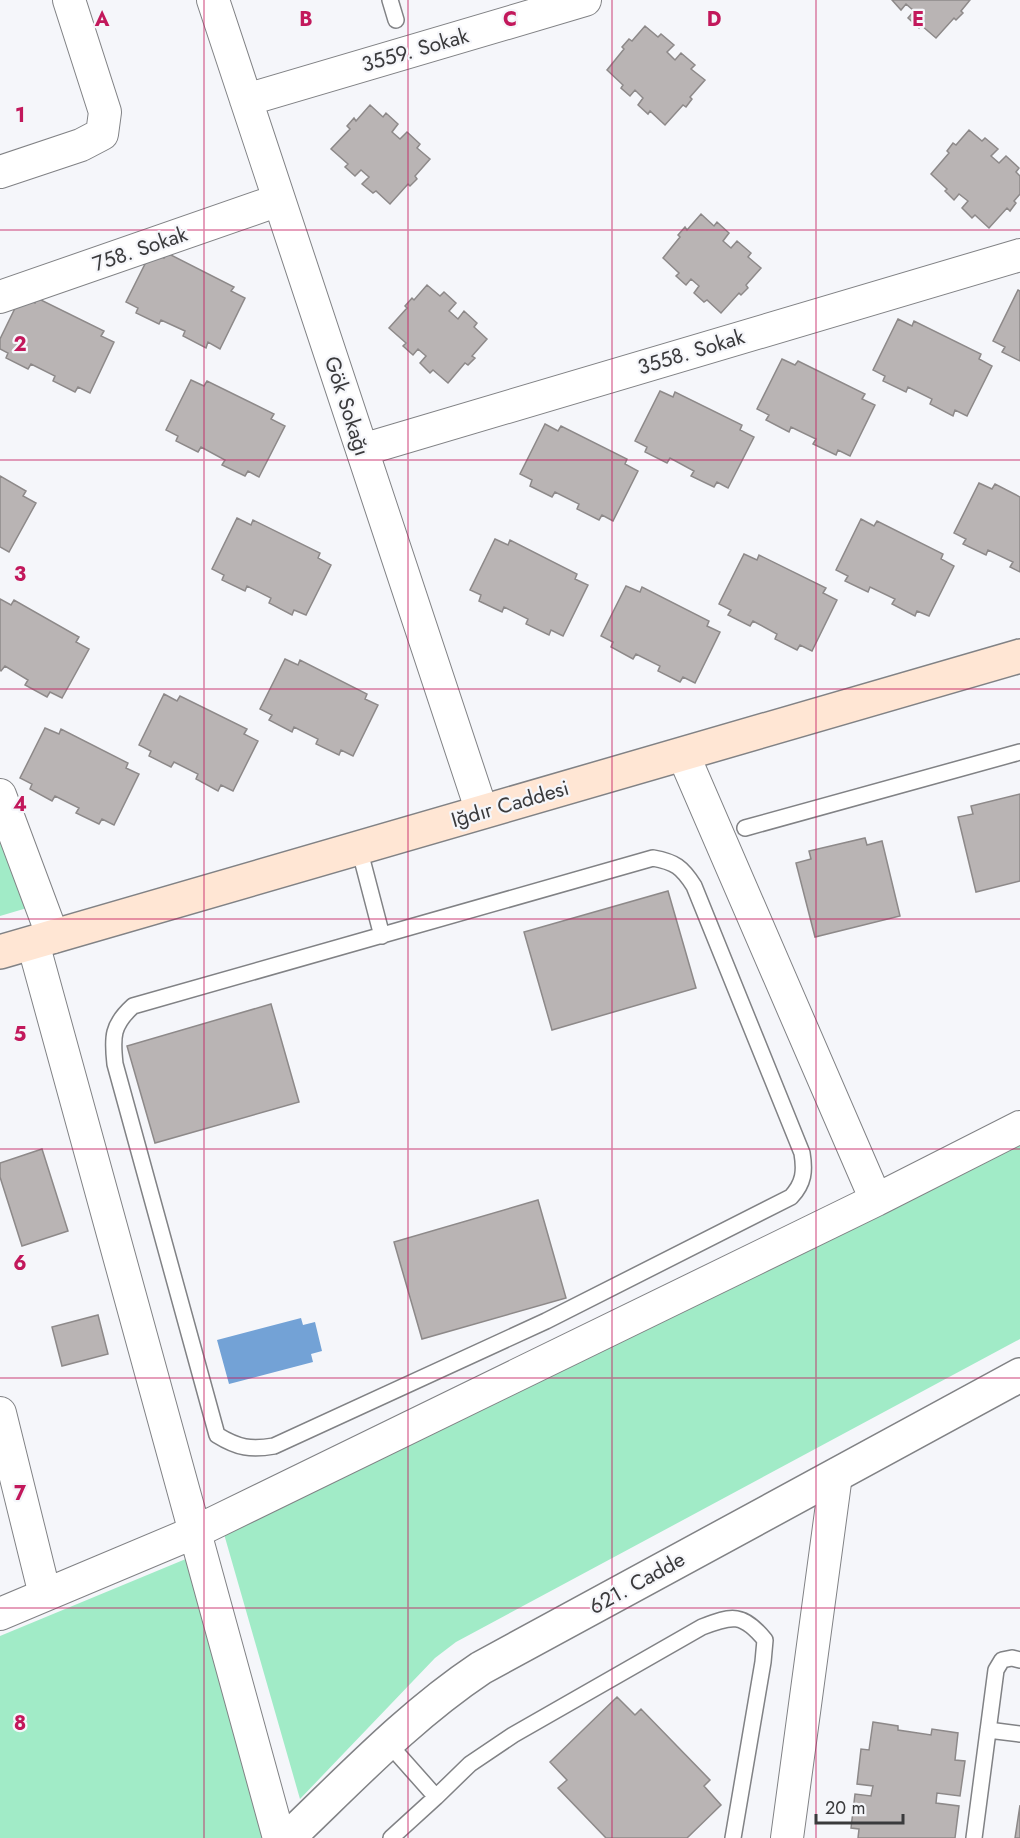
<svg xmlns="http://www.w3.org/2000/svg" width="1020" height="1838" viewBox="0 0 1020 1838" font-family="Jost,sans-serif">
	<rect width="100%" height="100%" fill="#f5f6fa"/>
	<path fill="#a1ebc7" d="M0,835L27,908L0,916Z
		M1020,1139V1339L456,1642L435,1658L300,1799L224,1534Z
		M193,1556L264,1838H0V1636Z"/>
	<path fill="#73a2d6" d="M301,1318L303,1325L315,1322L322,1351L311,1354L313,1362L229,1384L217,1340Z"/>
	<path fill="#b9b4b4" stroke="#8d8989" stroke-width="1.5" d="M892,0H970L961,11L963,13L956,20L954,18L936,38L921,25L919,28L908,18L914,11L906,4L901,10Z
		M645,26L658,37L661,34L674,45L667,52L675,60L681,53L695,65L691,69L705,80L690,97L692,99L686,107L683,105L665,125L650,111L648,114L638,105L643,98L635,90L630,96L621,88L623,85L607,70L624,49L622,47L629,39L632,41Z
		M370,105L383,117L386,113L398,124L392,132L400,139L407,132L420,144L417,148L430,159L415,176L417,179L410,186L408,184L390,204L376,191L373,193L362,184L369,177L361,170L355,176L345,167L348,164L331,149L350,129L347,126L354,118L356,121Z
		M969,130L982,141L985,138L998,149L991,156L999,163L1006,156L1019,168L1016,172L1020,176V194L1014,201L1016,203L1010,211L1007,208L989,228L975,215L972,218L962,208L968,201L959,194L954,200L945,191L947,189L931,174L949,153L947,151L953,143L956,145Z
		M701,214L714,226L717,222L729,233L723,241L731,248L737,241L751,253L748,257L761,268L746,285L748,288L741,295L739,293L721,313L707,300L704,302L694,293L699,286L691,279L686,285L676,276L679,273L663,258L680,237L678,235L685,227L687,230Z
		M151,252L164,258L167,253L234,287L231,291L245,298L220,349L208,342L206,348L183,336L185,331L161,320L159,324L136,313L138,308L126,302Z
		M427,285L440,296L444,292L456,303L449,311L458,319L464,311L477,323L474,327L487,339L472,356L475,358L468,365L465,363L448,383L433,370L430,373L420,363L426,356L418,349L413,355L403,346L406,343L389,328L407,308L405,306L412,298L414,300Z
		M1018,290L1020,291V361L1002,352L1005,347L993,341Z
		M21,296L35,303L37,298L104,331L101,336L114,342L90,393L78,387L75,392L53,381L55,376L31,364L28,369L6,358L8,353L0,349V339Z
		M898,319L912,326L914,321L981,354L979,359L992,366L967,416L955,410L953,416L930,404L932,399L908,387L906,392L883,381L885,376L873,370Z
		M782,359L795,365L798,361L865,394L862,399L875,405L850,456L838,450L836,455L813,444L816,439L791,427L789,432L766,420L769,415L757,409Z
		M191,380L204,386L207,381L274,414L271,419L285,426L259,477L248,471L245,476L222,465L225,460L201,447L198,452L176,441L178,436L166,430Z
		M660,391L673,397L675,392L742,425L740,430L754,437L728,488L717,482L714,487L691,476L694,471L670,458L667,463L645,452L647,447L635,441Z
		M545,424L558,431L561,426L627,459L625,464L638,471L613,521L602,515L599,520L577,509L579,504L555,492L552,497L530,486L532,480L520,474Z
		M0,476L26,491L23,496L36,503L9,552L0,547Z
		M979,483L992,489L995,484L1020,497V572L1010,567L1013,562L988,550L986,555L963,544L966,539L954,533Z
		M237,518L251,525L253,520L320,553L318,558L331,565L306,615L294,610L292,615L269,603L271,598L247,586L245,591L222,580L224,575L212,569Z
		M861,519L874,526L877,521L943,554L941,559L954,566L929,616L917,611L915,616L892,604L895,599L870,587L868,592L845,581L848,576L836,570Z
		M495,539L508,545L510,540L577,574L575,579L588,585L563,636L551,630L549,635L526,624L528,619L504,607L502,612L479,601L481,595L470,590Z
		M744,554L757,560L759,555L826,588L823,593L837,600L812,651L800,645L797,650L775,639L777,634L753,621L750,626L728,615L731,610L719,604Z
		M626,586L640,592L642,587L709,621L707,626L720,632L695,683L683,677L680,682L658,671L660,666L636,654L633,659L611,647L613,642L601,636Z
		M0,599L11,605L14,600L79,637L76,642L89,649L62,698L50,692L47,697L25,685L28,680L5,666L1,671L0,670Z
		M285,659L298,665L300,660L367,694L365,699L378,705L353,756L341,750L339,755L316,744L318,739L294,727L292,732L269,720L272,715L260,709Z
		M164,694L177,701L180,696L247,729L244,734L258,741L233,791L221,785L218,791L196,779L198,774L174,762L171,767L149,756L151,751L139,745Z
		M45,728L59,734L61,729L128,763L126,768L139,774L114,825L102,819L99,824L76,813L79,808L55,796L52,801L30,789L32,784L20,778Z
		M1020,794V881L976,892L958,817L973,814L971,806Z
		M865,838L867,845L882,841L900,916L815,937L796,863L811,859L809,851Z
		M668,891L696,988L552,1030L524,932Z
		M271,1004L299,1102L155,1143L127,1046Z
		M42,1149L68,1231L22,1246L0,1177V1163Z
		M538,1200L566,1298L422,1339L394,1242Z
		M98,1315L108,1354L62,1366L52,1327Z
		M617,1697L635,1715L641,1709L710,1780L704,1786L721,1805L687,1838H606L558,1788L567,1780L550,1762Z
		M873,1722L898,1726V1730L931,1735L932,1729L958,1733L955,1760L965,1761L960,1796L937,1793L936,1803L959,1806L955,1838H858L859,1829L851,1828L855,1794L871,1796L873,1786L857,1784L861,1749L869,1750Z
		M1020,1805V1838H1015Z"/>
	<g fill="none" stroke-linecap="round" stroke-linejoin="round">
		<defs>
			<path id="service" d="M390,0L396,20
				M745,828L1020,752
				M359,848L382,936
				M653,858C675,862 682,867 694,886L802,1153C805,1171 804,1183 791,1197L546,1321L274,1446C251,1450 238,1448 217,1435L115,1064C112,1037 112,1025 133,1006Z
				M988,1730L1020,1734
				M388,1743L436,1797L391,1838
				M436,1797L470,1764L513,1735L702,1627C732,1615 743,1613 765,1640L763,1662L733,1838
				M974,1838L996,1670L1002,1660L1012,1658L1020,1660"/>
			<path id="minor" d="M213,0L482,812
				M246,100L585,0
				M0,172L81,145L102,134L105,112L69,0
				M0,297L279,200
				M362,450L1020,255
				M683,754L876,1200L1020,1127
				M0,795L53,937
				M33,943L279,1838
				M0,1413L45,1595
				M0,1614L195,1532L876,1200
				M787,1838L836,1475"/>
			<path id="tertiary" d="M288,1838C350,1779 409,1716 481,1668L1020,1375"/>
			<path id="secondary" d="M0,952L1020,656"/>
		</defs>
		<use href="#service" stroke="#818285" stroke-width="18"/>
		<use href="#minor" stroke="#818285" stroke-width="34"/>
		<use href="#tertiary" stroke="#818285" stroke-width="36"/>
		<use href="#secondary" stroke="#818285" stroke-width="36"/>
		<use href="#service" stroke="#fff" stroke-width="15"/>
		<use href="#minor" stroke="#fff" stroke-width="32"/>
		<use href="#tertiary" stroke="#fff" stroke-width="33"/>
		<use href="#secondary" stroke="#ffe6d4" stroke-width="33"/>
	</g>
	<path fill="none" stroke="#c2185b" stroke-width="1.5" stroke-opacity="0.55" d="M204,0V1838M408,0V1838M612,0V1838M816,0V1838M0,230H1020M0,460H1020M0,689H1020M0,919H1020M0,1149H1020M0,1378H1020M0,1608H1020"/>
	<g text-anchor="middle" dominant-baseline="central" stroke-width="4.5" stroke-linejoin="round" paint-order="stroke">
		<g font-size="21" fill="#3a3a3c" stroke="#f5f6fa">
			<text transform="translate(415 50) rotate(-16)">3559. Sokak</text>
			<text transform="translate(140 249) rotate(-19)">758. Sokak</text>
			<text transform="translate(691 352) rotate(-17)">3558. Sokak</text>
			<text transform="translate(347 406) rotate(72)">Gök Sokağı</text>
			<text transform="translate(510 804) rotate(-16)">Iğdır Caddesi</text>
			<text transform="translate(637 1583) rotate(-29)">621. Cadde</text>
		</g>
	</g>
	<g font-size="20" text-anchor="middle" font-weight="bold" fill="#c2185b" stroke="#f5f6fa" stroke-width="4.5" stroke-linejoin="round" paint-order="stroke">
		<text x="102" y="26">A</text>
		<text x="306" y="26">B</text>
		<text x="510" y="26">C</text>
		<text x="714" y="26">D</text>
		<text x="918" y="26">E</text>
		<text x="20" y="122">1</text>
		<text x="20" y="351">2</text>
		<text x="20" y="581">3</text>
		<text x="20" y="811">4</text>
		<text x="20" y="1041">5</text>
		<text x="20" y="1270">6</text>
		<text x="20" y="1500">7</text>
		<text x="20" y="1730">8</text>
	</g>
	<path d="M816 1814v9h87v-9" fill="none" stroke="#3a3a3c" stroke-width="3"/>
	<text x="825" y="1814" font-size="18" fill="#3a3a3c" stroke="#f5f6fa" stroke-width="4.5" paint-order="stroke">20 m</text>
</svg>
